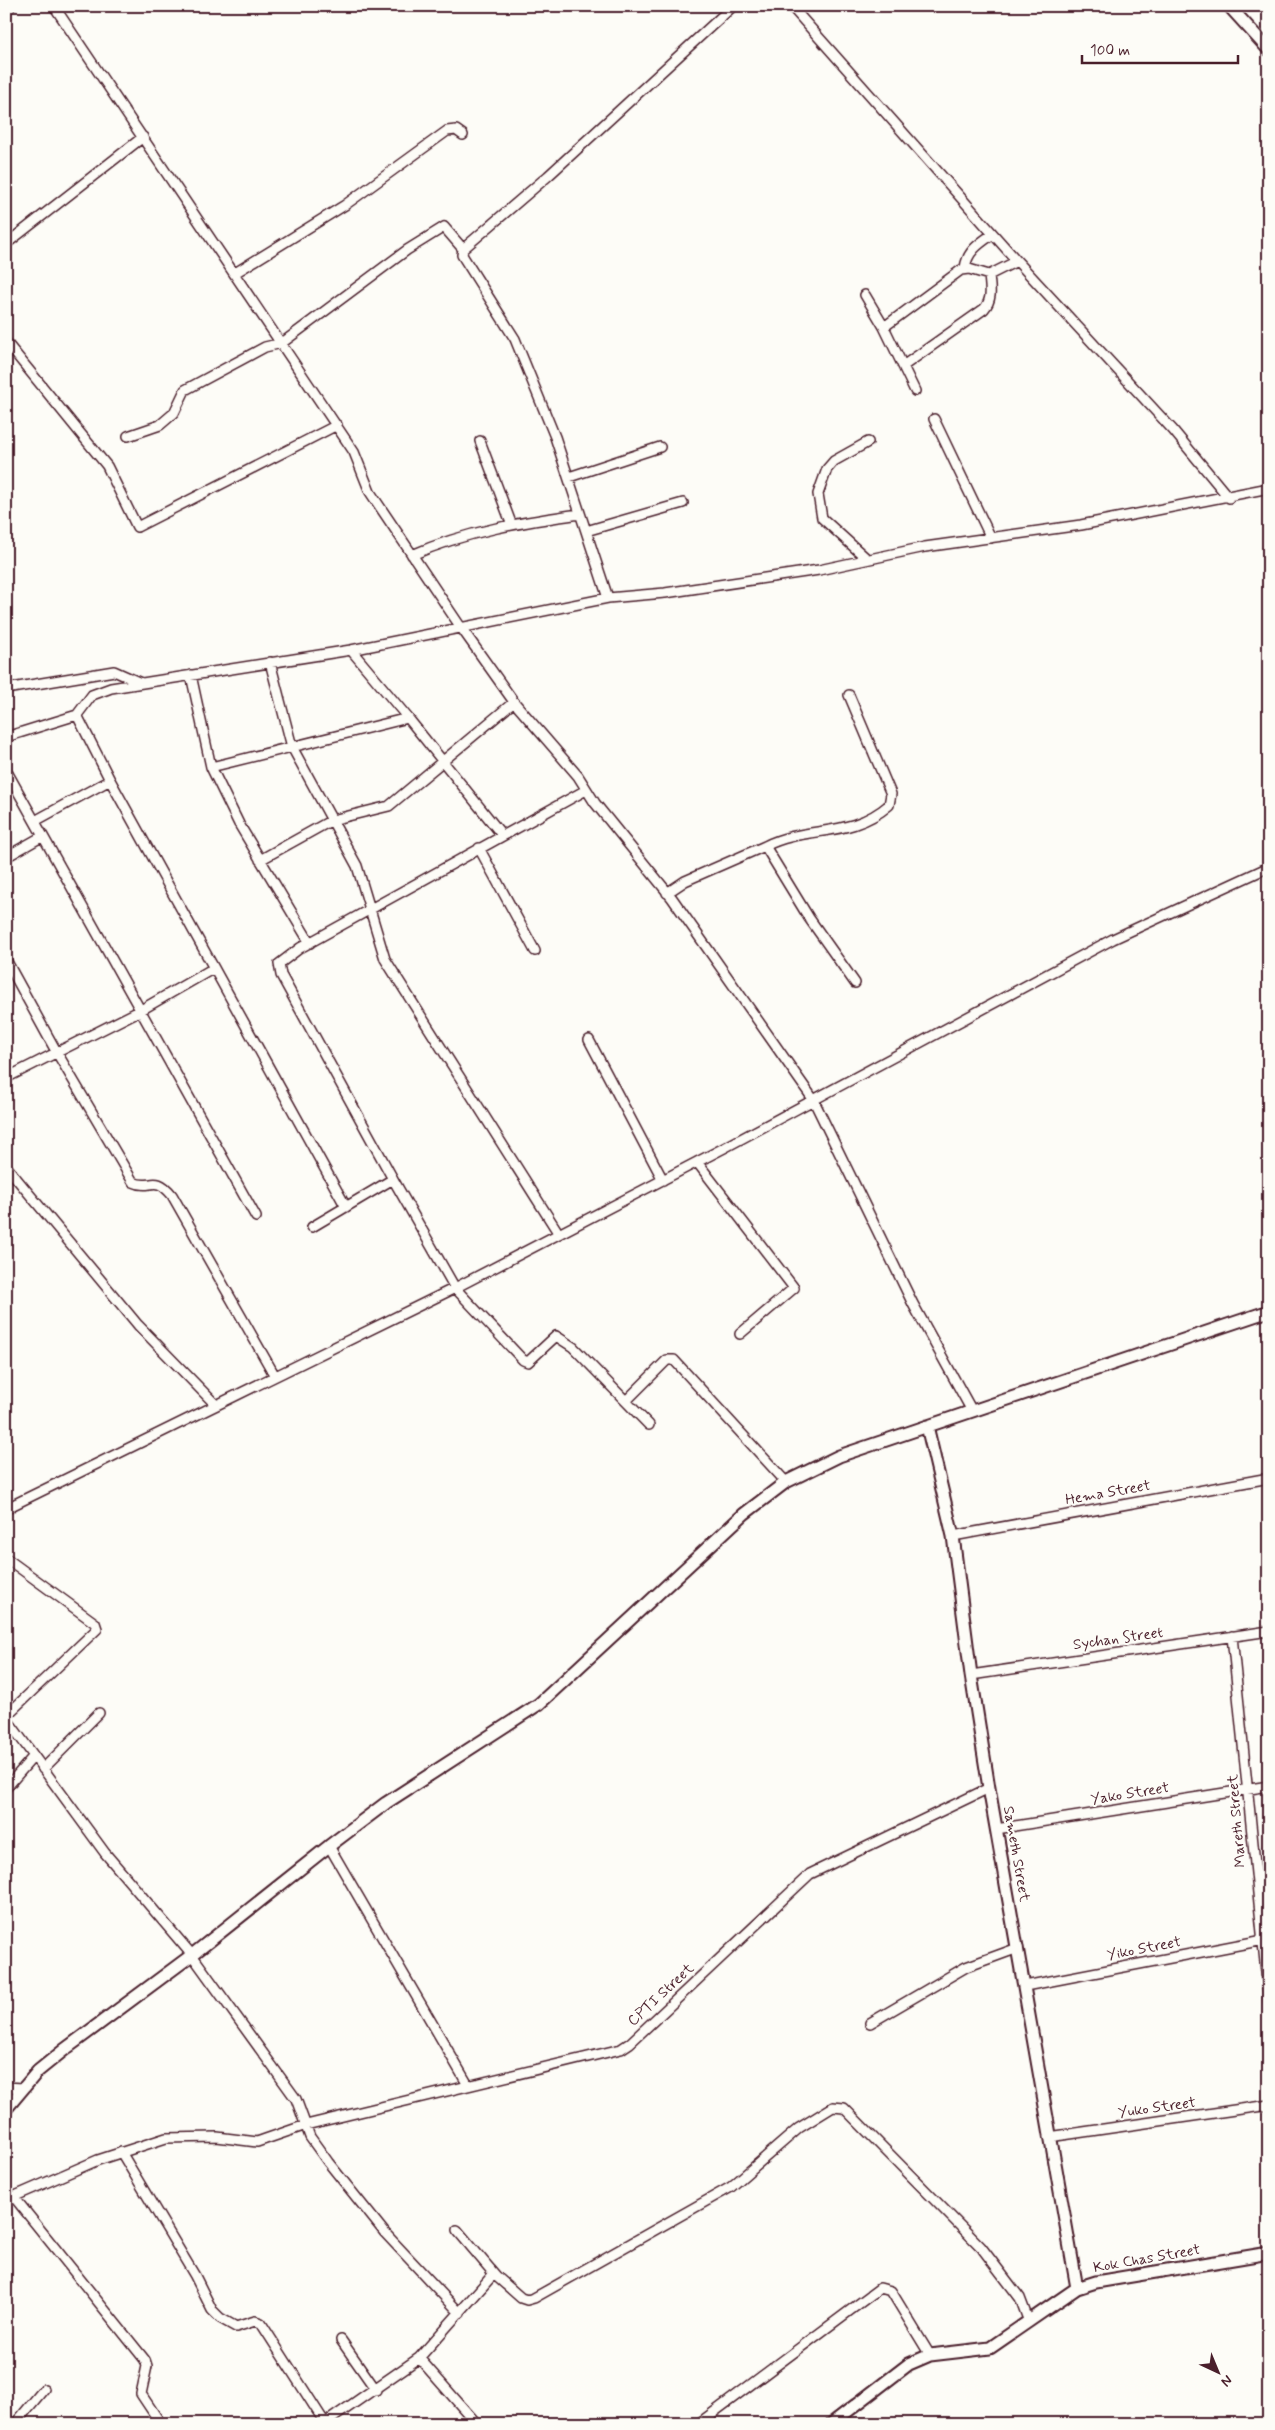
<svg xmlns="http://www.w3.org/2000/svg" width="1275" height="2430" viewBox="0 0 1275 2430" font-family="Mynerve,sans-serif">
	<rect width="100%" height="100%" fill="#fdfcf7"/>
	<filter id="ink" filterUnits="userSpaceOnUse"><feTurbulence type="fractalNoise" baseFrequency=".02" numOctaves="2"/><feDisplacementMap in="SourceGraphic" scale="10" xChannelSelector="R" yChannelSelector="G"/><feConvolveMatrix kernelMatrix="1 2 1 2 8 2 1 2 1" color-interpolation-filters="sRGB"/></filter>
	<g filter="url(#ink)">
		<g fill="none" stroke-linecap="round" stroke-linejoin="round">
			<defs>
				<path id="minor" d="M54,6L354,452L370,492L460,626L514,702L578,776L595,803L672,898L813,1099L913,1304L972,1411
					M791,6L1017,261L1173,430L1229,498
					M6,10L11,6
					M6,244L143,137
					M965,268C967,251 980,243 993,234
					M235,273L345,205L447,131L456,130L463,135
					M865,295L884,327
					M6,342L107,466L137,527L337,425
					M903,366L984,309C993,299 990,287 989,275
					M915,391L884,327L961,270L969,269L989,275L1017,261
					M934,419L991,538
					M128,436L160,425L174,413L185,390L265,347L282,343L407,250L444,227L463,249
					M480,441L511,523
					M569,477L660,447
					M586,531L683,503
					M412,555C467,531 522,522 580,514
					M866,558L822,518L818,494L827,469L834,461L868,442
					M608,598L555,437L515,339L462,255L463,249L548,176L733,6
					M270,662L292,747L357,866L385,959L559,1234
					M191,675L211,767L239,824L310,943
					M6,689L114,671L141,683
					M77,715L110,780L346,1207
					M408,718L502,835
					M6,737L77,715L92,695L111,688L351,650L608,598L665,593L819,570L925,547L1081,525L1269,488
					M211,767L408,718L351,650
					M6,770L256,1217
					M35,821L110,780
					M765,846C806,825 850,839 889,805L891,794L849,695
					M479,848L535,951
					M6,857L43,836
					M260,860L332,820L389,806L514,702
					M667,893L685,881L765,846L809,918L855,983
					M6,960L56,1051L133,1182C151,1191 154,1173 172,1195L275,1376
					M589,1040L663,1180
					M6,1078L141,1010L214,968
					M697,1162L794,1288L740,1334
					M6,1166L138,1325L216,1405
					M393,1179L281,975L279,964L300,948L586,790
					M312,1227L393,1179L455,1288L523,1360L528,1362L556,1336L573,1347L649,1425
					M627,1400L667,1360H674L786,1482
					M6,1510L13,1505L455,1288L724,1148L1113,939L1269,867
					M953,1536L1269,1478
					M6,1558L95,1623L97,1629L6,1716
					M1232,1636L1269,2002
					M971,1675L1269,1631
					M6,1718L105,1853L192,1955L296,2099L310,2137L328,2162L385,2233L460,2313
					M43,1769L99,1713
					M6,1788L33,1757
					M996,1829L1269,1786
					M329,1846L468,2085
					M1025,1986L1269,1939
					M870,2023L966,1967L1018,1948
					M6,2087L23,2088
					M1049,2137L1269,2105
					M121,2152L195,2276L212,2310L220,2318L236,2327L255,2321L261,2323L325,2423
					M14,2197L145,2360L147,2366L141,2394L161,2424
					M6,2200L98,2160L166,2138L217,2137L257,2142L306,2125L621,2049L630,2043L810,1874L989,1788
					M457,2230L496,2276
					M341,2340L376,2390
					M419,2358L477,2424
					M15,2424L44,2389
					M324,2424L419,2358L491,2277L496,2276L521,2298L527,2300L534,2298L731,2187L799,2128L833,2107L844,2108L981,2247L1020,2298L1029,2322
					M698,2424L880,2288L891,2291L930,2355"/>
				<path id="tertiary" d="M1229,6L1269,50
					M927,1426L953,1536L971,1675L989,1788L1077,2288
					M6,2109L38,2071L64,2050L192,1955L329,1846L386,1803L539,1704L744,1514L786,1482L839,1456L1269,1311
					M831,2424L909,2364L930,2355L990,2348L1077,2288L1096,2282L1269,2253"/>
			</defs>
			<use href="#minor" stroke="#4a1f2b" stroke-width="12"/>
			<use href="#tertiary" stroke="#4a1f2b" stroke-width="15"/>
			<use href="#minor" stroke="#fdfcf7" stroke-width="9"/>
			<use href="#tertiary" stroke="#fdfcf7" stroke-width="11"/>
		</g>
	</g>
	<g text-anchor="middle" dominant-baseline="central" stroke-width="4" stroke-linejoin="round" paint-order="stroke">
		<g font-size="15" fill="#4a1f2b" stroke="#fdfcf7">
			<text transform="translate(1108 1493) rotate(-10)">Hema Street</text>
			<text transform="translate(1118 1639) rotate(-8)">Sychan Street</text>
			<text transform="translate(1130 1794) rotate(-9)">Yako Street</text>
			<text transform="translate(1237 1821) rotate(-95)">Mareth Street</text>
			<text transform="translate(1016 1854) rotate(80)">Sameth Street</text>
			<text transform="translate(1144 1949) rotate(-11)">Yiko Street</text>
			<text transform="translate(661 1995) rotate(-43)">CPTI Street</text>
			<text transform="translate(1157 2108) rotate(-8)">Yuko Street</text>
			<text transform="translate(1147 2259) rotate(-10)">Kok Chas Street</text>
		</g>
	</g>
	<rect width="1275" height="2430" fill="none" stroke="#fdfcf7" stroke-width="25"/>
	<rect x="12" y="12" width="1250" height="2405" fill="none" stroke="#4a1f2b" stroke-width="2" filter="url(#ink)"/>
	<g transform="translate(1218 2372) rotate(136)" stroke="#fdfcf7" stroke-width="4" paint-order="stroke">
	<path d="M0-4L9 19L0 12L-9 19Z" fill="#4a1f2b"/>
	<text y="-8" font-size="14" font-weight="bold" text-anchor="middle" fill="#4a1f2b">N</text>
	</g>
	<path d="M1082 55v8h156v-8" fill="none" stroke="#4a1f2b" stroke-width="2.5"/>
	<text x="1090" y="55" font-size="15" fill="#4a1f2b" stroke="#fdfcf7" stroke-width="4" paint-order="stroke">100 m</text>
</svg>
